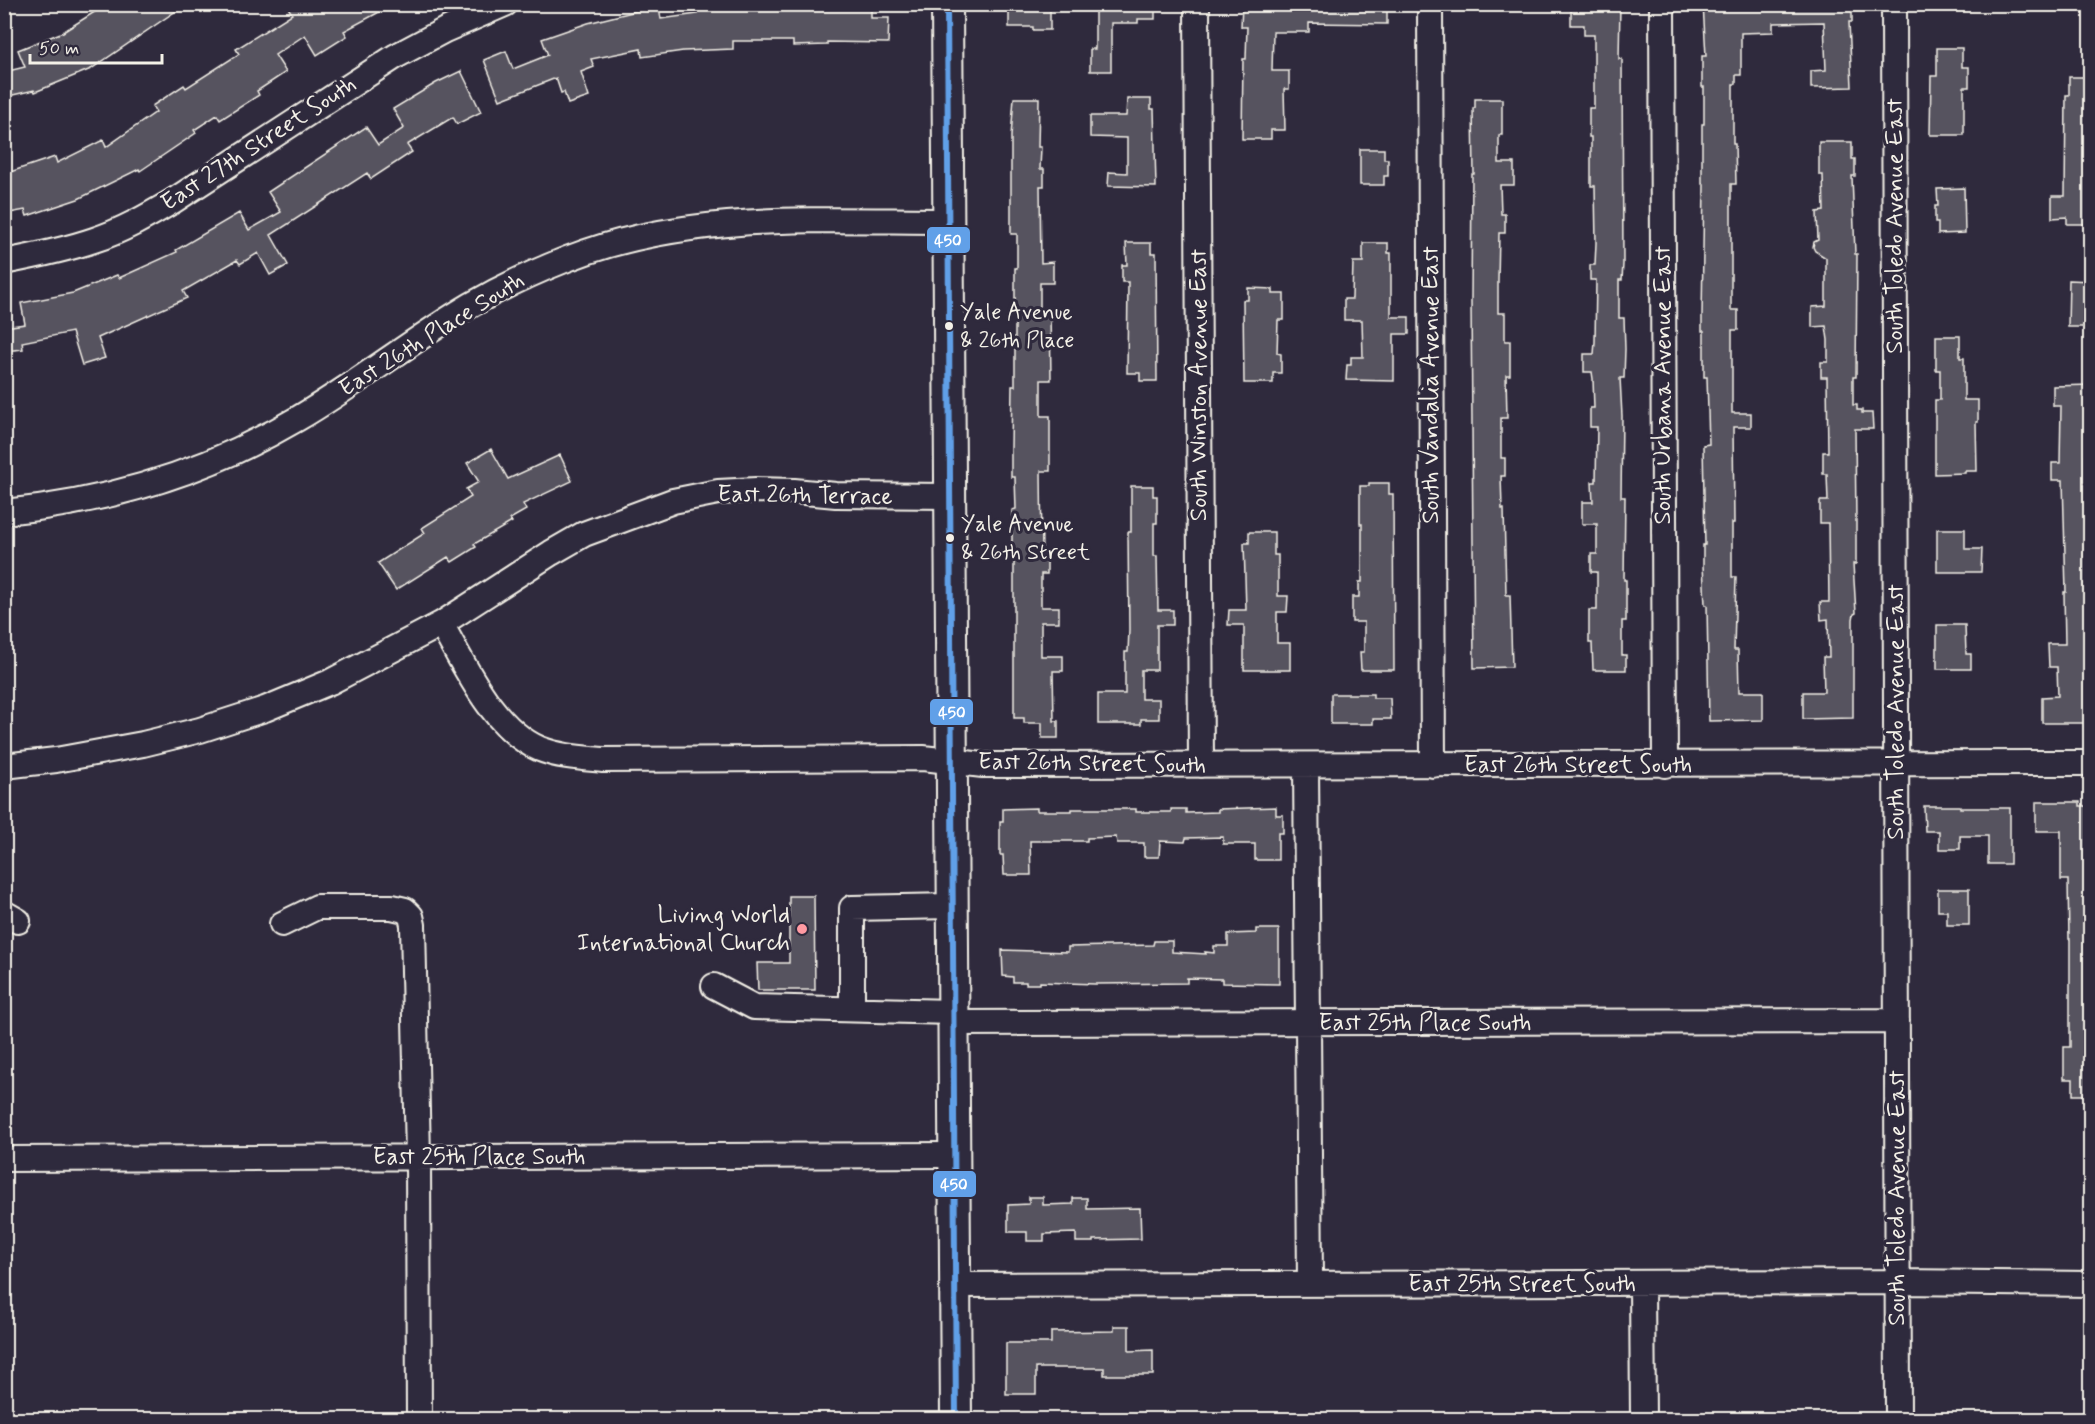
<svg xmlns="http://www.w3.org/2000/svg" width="2095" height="1424" viewBox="0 0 2095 1424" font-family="Mynerve,sans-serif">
	<rect width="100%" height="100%" fill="#2f2a3d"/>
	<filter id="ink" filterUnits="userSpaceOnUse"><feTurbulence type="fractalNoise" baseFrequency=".0167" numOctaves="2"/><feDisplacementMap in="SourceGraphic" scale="12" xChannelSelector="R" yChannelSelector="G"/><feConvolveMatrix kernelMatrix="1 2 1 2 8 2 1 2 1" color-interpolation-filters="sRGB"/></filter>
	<g filter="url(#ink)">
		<path fill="#56525f" stroke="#f4f1e8" stroke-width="1.5" d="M107,4H186L91,69L35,92L34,90L4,97V72L25,67L18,50L63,32Z
			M286,4H394L344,31L347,36L317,55L305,35L275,55L286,72L257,91L259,95L220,120L217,115L194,130L196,133L140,171L139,169L78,199L27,216L25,210L4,214V174L55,157L57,163L103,140L106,147L156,112L152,106L184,85L186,88L239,54L236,49L292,14Z
			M696,4H871V18H889L888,43L827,42V45L793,46V41H733V49L683,51L642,57L641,49L591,59L594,67L581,72L589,97L568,104L564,92L561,93L556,78L500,100L484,60L506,51L513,69L548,55L542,39L588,23L636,11L659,8L661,19L697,14Z
			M1009,4H1050V30H1033V27H1009Z
			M1095,4H1155V19H1138V23H1111V71H1090V49H1095Z
			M1242,4H1293V8H1330V4H1387V24L1309,23V32H1273L1272,71H1289V89H1284L1285,130H1271V139H1242L1243,59H1246L1247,27H1241Z
			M1571,4H1620L1619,59H1622L1623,264L1622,280H1619V318H1624L1625,349L1624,378H1620L1622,416L1621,497H1625L1624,580H1626V621H1622V655H1626V670H1593L1592,643H1589V610H1597V572H1591V554H1597V524H1582V502H1593L1592,482H1596L1597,427H1590V408H1594L1593,379L1592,372H1584V354H1594L1595,342L1596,280H1590V265H1595L1596,243L1595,186H1591V137H1589V108H1594V35H1584V25H1571Z
			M1703,4H1755V7L1852,4V22H1849L1852,87L1811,88V71L1826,70L1824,22L1773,23V32L1741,33V75H1736V84H1733V144H1735L1736,184H1731V310H1738V330H1732V413H1751V427H1733L1734,523H1732V577H1736L1734,650H1738L1739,692H1763V720L1709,721L1707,605H1705L1703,565V545H1705L1703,445L1709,444L1707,377H1704V331H1702V317L1704,184H1702V124H1704V87H1702V56H1706Z
			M1937,48H1962V67H1969V87H1964V135H1930L1931,76H1937Z
			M461,71L481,112L457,124L453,117L407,145L412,152L371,179L367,173L271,235L288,265L270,275L258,253L240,264L237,260L183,291L187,298L98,338L105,358L82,365L72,332L22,342L23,349L4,351V327L25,324L21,303L73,293L117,275L119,278L177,252L176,250L239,213L249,230L281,212L268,192L366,127L378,145L404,128L393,109L436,83Z
			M2069,77H2091V224H2067V217L2052,218V196H2065L2066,95H2069Z
			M1014,98H1039L1038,147H1041L1040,169H1044V186H1040L1041,263L1053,262V283H1040V310H1050L1051,380H1041V416H1050V471H1041L1042,556H1047V574H1041V607H1059V622H1041V656H1063V671H1053L1054,721H1058V738H1042V723H1024V718H1014V554H1012V510L1016,509L1015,477H1011V448L1012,386H1015V268H1017V234H1011V136Z
			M1127,99H1151V109H1154L1156,187L1108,186L1109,172L1127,173V138L1090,137V116H1126Z
			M1475,99H1502V135H1499V163H1514V185H1500L1501,214H1505V233H1499L1498,281V313H1505V341H1510V375H1506L1507,418H1501V458H1505V476H1501L1502,509H1504L1506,595H1510L1512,667L1474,668L1471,301L1472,174H1474L1473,108H1475Z
			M1819,142H1852V159H1855V176H1852L1855,254H1857L1856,377H1853V405H1857V410H1862V413H1872L1873,429H1855L1856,522V564H1853L1856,613L1854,614L1853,619V718L1803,719V692H1824L1823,657H1829L1828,619L1821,620L1820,602H1829L1828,523H1820V501H1828L1827,474H1823V452H1828L1827,377H1821V362H1828V340L1826,326L1812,327V307L1826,306V258L1815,251L1813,247L1814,242L1818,240L1817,212L1824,211L1823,175H1819Z
			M1360,149H1384V159H1388V176H1384V185H1360Z
			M1964,188L1965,233L1938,234V223H1935V206H1938L1937,189Z
			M1126,243H1151V253H1156L1157,381H1140V373H1127L1128,282H1122V265H1127Z
			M1363,243H1388V253H1391V317H1409V334H1394V381L1346,380L1347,365H1351V357H1363L1362,320H1344V299H1352L1353,262H1363Z
			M2069,280L2091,281V327H2068Z
			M1248,288L1273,289V294H1284V320H1278L1277,353L1281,354V373H1273V383H1244L1243,300H1248Z
			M1936,336H1960V358H1964V400H1978V422H1976L1977,471H1965V473L1935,474V400H1940V370H1936Z
			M2091,385V455L2085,456V490L2087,500H2091V723H2042V697L2058,696L2057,667H2049L2048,644H2065L2064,592H2066L2063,480H2052V463H2060L2061,406H2053V386Z
			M491,449L508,479L560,455L572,481L523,504L526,510L510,519L512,522L474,544L476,547L452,562L448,557L396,590L378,563L425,533L422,528L471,497L466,489L479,482L467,463Z
			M1369,483H1389V494H1393L1394,670H1361L1360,652H1364V622H1352V597H1359V582H1362V524H1360V486H1369Z
			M1131,486H1153V496H1157V523H1154V556H1157L1158,610H1173V625H1157V670H1141V699H1159V719H1141V724H1098V694H1125V652H1128L1129,630L1128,532H1131Z
			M1937,529H1965V549H1982L1981,572H1937Z
			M1249,532H1274V555H1278V596H1288L1287,612H1277V643H1290V670H1244V625H1228L1229,610H1246L1244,543H1249Z
			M1937,625H1965L1966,654H1971V669H1937Z
			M1331,694H1373V698H1390L1391,719H1373V724H1331Z
			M2036,802H2080V806H2091V1095H2073V1079H2064V1047H2070V939H2069L2068,880H2061V831H2036Z
			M1924,806H1960V808H2010V864H1988V836H1960V849H1939V831H1925Z
			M1276,807V815H1283V833H1278V860H1255V844H1223V837L1186,838L1185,842L1160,841L1159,857H1144V843H1117L1116,837L1087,838V841H1030L1031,875H1004L1003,855H1000V821H1003V809L1037,808V811H1072V809H1136V812H1171V809H1186V813L1218,812V809Z
			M1938,889H1969V925H1947V911H1938Z
			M789,896H814L815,990H758L757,963H789Z
			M1256,929H1279V984L1222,983V979L1187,978V983L1095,984L1040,982V984H1026V982H1013V977L1003,976L1002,950L1068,952V947L1153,945L1154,941H1172V952L1206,954L1205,952L1214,953V946H1228V934L1256,933Z
			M1029,1197H1043V1205L1073,1204V1198H1087V1209L1140,1208L1141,1239L1093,1240V1242H1076V1233L1044,1234V1241H1027V1232H1008V1205L1029,1204Z
			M1114,1326H1129V1351L1153,1350V1375H1104V1368H1036V1394H1006V1343H1051V1332L1114,1331Z"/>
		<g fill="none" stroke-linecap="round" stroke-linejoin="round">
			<defs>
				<path id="minor" d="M1197,4L1201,765
					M1430,4L1433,765
					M1662,4L1665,765
					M1894,4L1898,1420
					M4,262C35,256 65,250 94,240C122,231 148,216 173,201L396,56L445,30L505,4
					M4,512C108,502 207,472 297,419C357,384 412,340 471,305C502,287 534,272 567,259C688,211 822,221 949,221
					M441,624C465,666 493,729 540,749C560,757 583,758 603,760L923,758L983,765L2090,763
					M1306,765L1310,1284
					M4,766L56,760L143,744L200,730L265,709L330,682L441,624L551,553L584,534L673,501L718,492L756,490L794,491L836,495L950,496
					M4,913L18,921
					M282,924L317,907H392L405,910L411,916L413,925L418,1157L419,1420
					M714,986L754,1007L952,1012
					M852,1009V908L952,906
					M952,1023L1897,1021
					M4,1159L953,1155
					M1642,1283L1643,1420
					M954,1285L1897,1282L2090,1284"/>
				<path id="major" d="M947,4L956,1420"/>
			</defs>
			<use href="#minor" stroke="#f4f1e8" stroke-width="28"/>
			<use href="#major" stroke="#f4f1e8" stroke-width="34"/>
			<use href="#minor" stroke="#2f2a3d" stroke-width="24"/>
			<use href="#major" stroke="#2f2a3d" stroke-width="30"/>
			<defs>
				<path id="bus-1" d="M947,4L956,1420"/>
			</defs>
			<use href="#bus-1" stroke="#2f2a3d" stroke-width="10"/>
			<use href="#bus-1" stroke="#61a0e8" stroke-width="6"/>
		</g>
	</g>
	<g fill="#f4f1e8" stroke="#2f2a3d" stroke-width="2">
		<circle cx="949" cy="326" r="5"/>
		<circle cx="950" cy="538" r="5"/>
	</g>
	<circle fill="#ff9aa2" stroke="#2f2a3d" stroke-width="2" cx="802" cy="929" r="6"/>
	<g text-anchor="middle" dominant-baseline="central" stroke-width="6" stroke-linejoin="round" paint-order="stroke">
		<g font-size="22" fill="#f4f1e8" stroke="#2f2a3d" text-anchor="start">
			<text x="960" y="313">Yale Avenue<tspan x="960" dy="28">&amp; 26th Place</tspan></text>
			<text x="961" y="525">Yale Avenue<tspan x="961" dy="28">&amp; 26th Street</tspan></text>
		</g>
		<g font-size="24" fill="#f4f1e8" stroke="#2f2a3d">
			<text transform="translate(259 144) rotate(-33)">East 27th Street South</text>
			<text transform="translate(1895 226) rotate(-90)">South Toledo Avenue East</text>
			<text transform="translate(432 335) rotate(-32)">East 26th Place South</text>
			<text transform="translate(1199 385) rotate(-90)">South Winston Avenue East</text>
			<text transform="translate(1431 385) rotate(-90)">South Vandalia Avenue East</text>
			<text transform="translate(1663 385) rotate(-90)">South Urbana Avenue East</text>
			<text transform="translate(805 496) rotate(1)">East 26th Terrace</text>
			<text transform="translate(1896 712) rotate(-90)">South Toledo Avenue East</text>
			<text transform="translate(1092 764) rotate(1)">East 26th Street South</text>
			<text x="1578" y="765">East 26th Street South</text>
			<text x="1425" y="1023">East 25th Place South</text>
			<text x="479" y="1157">East 25th Place South</text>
			<text transform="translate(1897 1198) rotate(-90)">South Toledo Avenue East</text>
			<text x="1522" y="1284">East 25th Street South</text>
		</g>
		<g font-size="24" fill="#f4f1e8" stroke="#2f2a3d" text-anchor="end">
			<text x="790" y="915">Living World<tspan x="790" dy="28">International Church</tspan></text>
		</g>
	</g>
	<g stroke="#2f2a3d" stroke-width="2">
		<rect x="926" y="226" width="45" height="28" rx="6" fill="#61a0e8"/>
		<rect x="929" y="698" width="45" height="28" rx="6" fill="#61a0e8"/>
		<rect x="932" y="1170" width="45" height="28" rx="6" fill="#61a0e8"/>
	</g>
	<g font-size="16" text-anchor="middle" font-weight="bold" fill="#fff">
		<text x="948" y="246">450</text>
		<text x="952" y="718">450</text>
		<text x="954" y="1190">450</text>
	</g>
	<rect width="2095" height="1424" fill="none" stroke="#2f2a3d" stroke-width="24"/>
	<rect x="12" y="12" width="2071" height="1400" fill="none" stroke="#f4f1e8" stroke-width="2" filter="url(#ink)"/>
	<path d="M30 54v9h132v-9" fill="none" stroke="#f4f1e8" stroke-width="3"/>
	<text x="39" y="54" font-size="18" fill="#f4f1e8" stroke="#2f2a3d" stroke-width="4.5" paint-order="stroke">50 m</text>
</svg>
